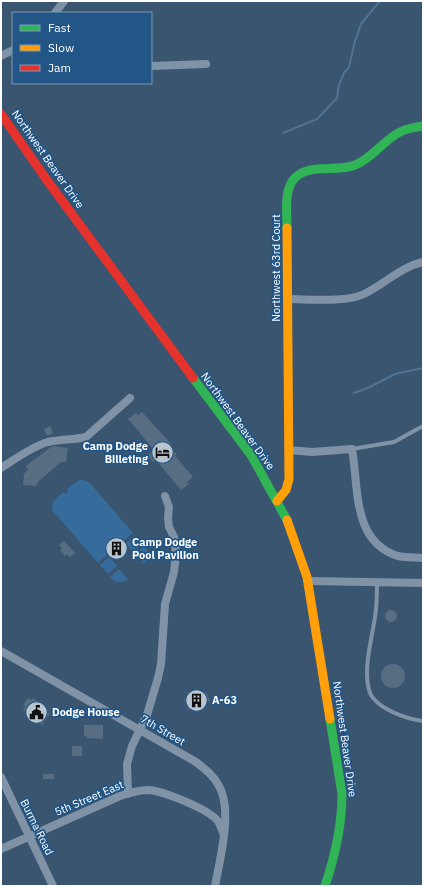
<svg xmlns="http://www.w3.org/2000/svg" width="424" height="887" viewBox="0 0 424 887" font-family="'IBM Plex Sans',sans-serif">
	<rect width="100%" height="100%" fill="#395570"/>
	<path fill="#366c9c" d="M79,480H83L89,482L133,533L122,542L118,540L112,542L110,548V552L98,563L52,510C52,500 57,497 64,492L66,494L68,492L67,489Z
		M135,535L143,544L133,552L126,543Z
		M145,546C150,553 150,558 144,564L135,554Z
		M109,557L117,566L108,574L100,565Z
		M119,569L128,579L124,582H116L110,577Z"/>
	<g fill="none" stroke-linecap="round" stroke-linejoin="round">
		<path stroke="#507394" stroke-width="2" d="M283,133L317,119L337,98L339,85L344,73L349,67L355,41L361,24L380,1
			M354,393L370,387L395,374L423,368"/>
	</g>
	<path fill="#576d82" d="M142,412L172,445L170,447L177,454L175,456L193,477L187,482L189,484L181,490L156,460L153,462L147,455L154,450L128,419L136,413L138,415Z
		M50,426L53,433L47,436L44,429Z
		M54,446L68,448L66,462H61L38,482L36,486L23,485L24,474L28,469L26,466L51,447Z
		M64,541L75,553L70,557L67,554L65,556L60,550L62,548L59,545Z
		M110 548a7 7 0 1 1 14 0a7 7 0 1 1-14 0Z
		M385 616a6 6 0 1 1 12 0a6 6 0 1 1-12 0Z
		M381 676a12 12 0 1 1 24 0a12 12 0 1 1-24 0Z
		M201,692V694L206,692L210,701L188,710L184,699Z
		M28,698L31,700L33,698L38,702L36,704L50,714L42,725L23,710L25,707L23,705Z
		M84,725H103V739L86,738L87,736H84Z
		M72,746H82V756H72Z
		M43,774H54V779H43Z"/>
	<g fill="none" stroke-linecap="round" stroke-linejoin="round">
		<path stroke="#8093a6" stroke-width="4" d="M352,449L394,442L423,426
			M377,583C377,594 377,605 375,617C372,638 363,669 369,690C374,708 406,719 423,721"/>
		<path stroke="#8093a6" stroke-width="8" d="M55,13L64,1
			M1,56L13,50
			M151,66L206,64
			M288,299C309,299 345,303 364,294C385,284 400,267 423,262
			M289,450L312,452L352,449C359,488 352,542 398,556C406,558 415,557 423,558
			M1,468C15,459 33,446 48,442C61,439 73,440 86,437L130,398
			M308,581L423,583
			M1,651L196,762C205,769 214,776 219,786C233,810 220,859 215,886
			M1,777L53,886
			M128,794L127,764L132,746L147,715L158,678L161,664L165,604L174,572L176,554L174,537L169,527L168,518L169,507L165,496
			M1,849L120,796C129,793 138,790 148,790C164,791 208,809 218,821C220,825 222,829 223,833"/>
		<path stroke="#30b455" stroke-width="9" d="M287,228C287,214 284,192 293,180C307,162 336,173 355,165C373,158 384,139 402,131C409,128 416,127 423,126
			M193,378L251,455L287,520
			M325,886C335,856 342,826 342,794L330,719"/>
		<path stroke="#ff9f0a" stroke-width="9" d="M277,501L286,490L289,479L287,228
			M287,520L307,577L330,719"/>
		<path stroke="#e5322d" stroke-width="9" d="M1,114L46,179L193,378"/>
	</g>
	<defs>
		<symbol id="hotel-disc" viewBox="-11 -11 22 22"><circle r="9.5" fill="#bac4cd" stroke="#225687"/><path d="M-6-4.5h1.5V1H6V5H4.5V3h-9V5H-6ZM-4 0a1.8 1.8 0 1 1 3.6 0ZM.5 0V-2.5h3Q6-2.5 6 0Z" fill="#111"/></symbol>
		<symbol id="building-disc" viewBox="-11 -11 22 22"><circle r="9.5" fill="#bac4cd" stroke="#225687"/><path d="M-4-6H4V6H1V3H-1V6H-4ZM-2.5-4.3h1.7v1.8h-1.7ZM.8-4.3h1.7v1.8H.8ZM-2.5-1h1.7V.8h-1.7ZM.8-1h1.7V.8H.8Z" fill="#111"/></symbol>
		<symbol id="civic-disc" viewBox="-11 -11 22 22"><circle r="9.5" fill="#bac4cd" stroke="#225687"/><path d="M-.6-6.5H3V-4.5H.6V-3L4-1V1h2V6H-6V1h2V-1L-.6-3ZM-1.2 2.5V6h2.4V2.5Z" fill="#111"/></symbol>
	</defs>
	<g fill-rule="evenodd">
		<use href="#hotel-disc" x="150" y="440" width="25" height="25"/>
		<use href="#building-disc" x="104" y="536" width="25" height="25"/>
		<use href="#building-disc" x="184" y="688" width="25" height="25"/>
		<use href="#civic-disc" x="24" y="700" width="25" height="25"/>
	</g>
	<g text-anchor="middle" dominant-baseline="central" stroke-width="3.5" stroke-linejoin="round" paint-order="stroke">
		<g font-size="11" fill="#fff" stroke="#225687">
			<text transform="translate(48 159) rotate(55)">Northwest Beaver Drive</text>
			<text transform="translate(276 268) rotate(-90)">Northwest 63rd Court</text>
			<text transform="translate(238 421) rotate(54)">Northwest Beaver Drive</text>
			<text transform="translate(163 730) rotate(30)">7th Street</text>
			<text transform="translate(345 739) rotate(82)">Northwest Beaver Drive</text>
			<text transform="translate(89 798) rotate(-23)">5th Street East</text>
			<text transform="translate(37 827) rotate(64)">Burma Road</text>
		</g>
		<g font-size="11" font-weight="bold" fill="#fff" stroke="#225687" text-anchor="start">
			<text x="148" y="446" text-anchor="end">Camp Dodge<tspan x="148" dy="13">Billeting</tspan></text>
			<text x="132" y="542">Camp Dodge<tspan x="132" dy="13">Pool Pavilion</tspan></text>
			<text x="212" y="700">A-63</text>
			<text x="52" y="712">Dodge House</text>
		</g>
	</g>
	<rect width="424" height="887" fill="none" stroke="#ffffff" stroke-width="4"/>
	<rect x="12" y="12" width="140" height="72" fill="#225687" stroke="#7a9ab7"/>
	<rect x="20" y="25" width="20" height="6" fill="#30b455" stroke="#7a9ab7"/>
	<text x="48" y="32" font-size="12" fill="#ffffff">Fast</text>
	<rect x="20" y="45" width="20" height="6" fill="#ff9f0a" stroke="#7a9ab7"/>
	<text x="48" y="52" font-size="12" fill="#ffffff">Slow</text>
	<rect x="20" y="65" width="20" height="6" fill="#e5322d" stroke="#7a9ab7"/>
	<text x="48" y="72" font-size="12" fill="#ffffff">Jam</text>
</svg>
